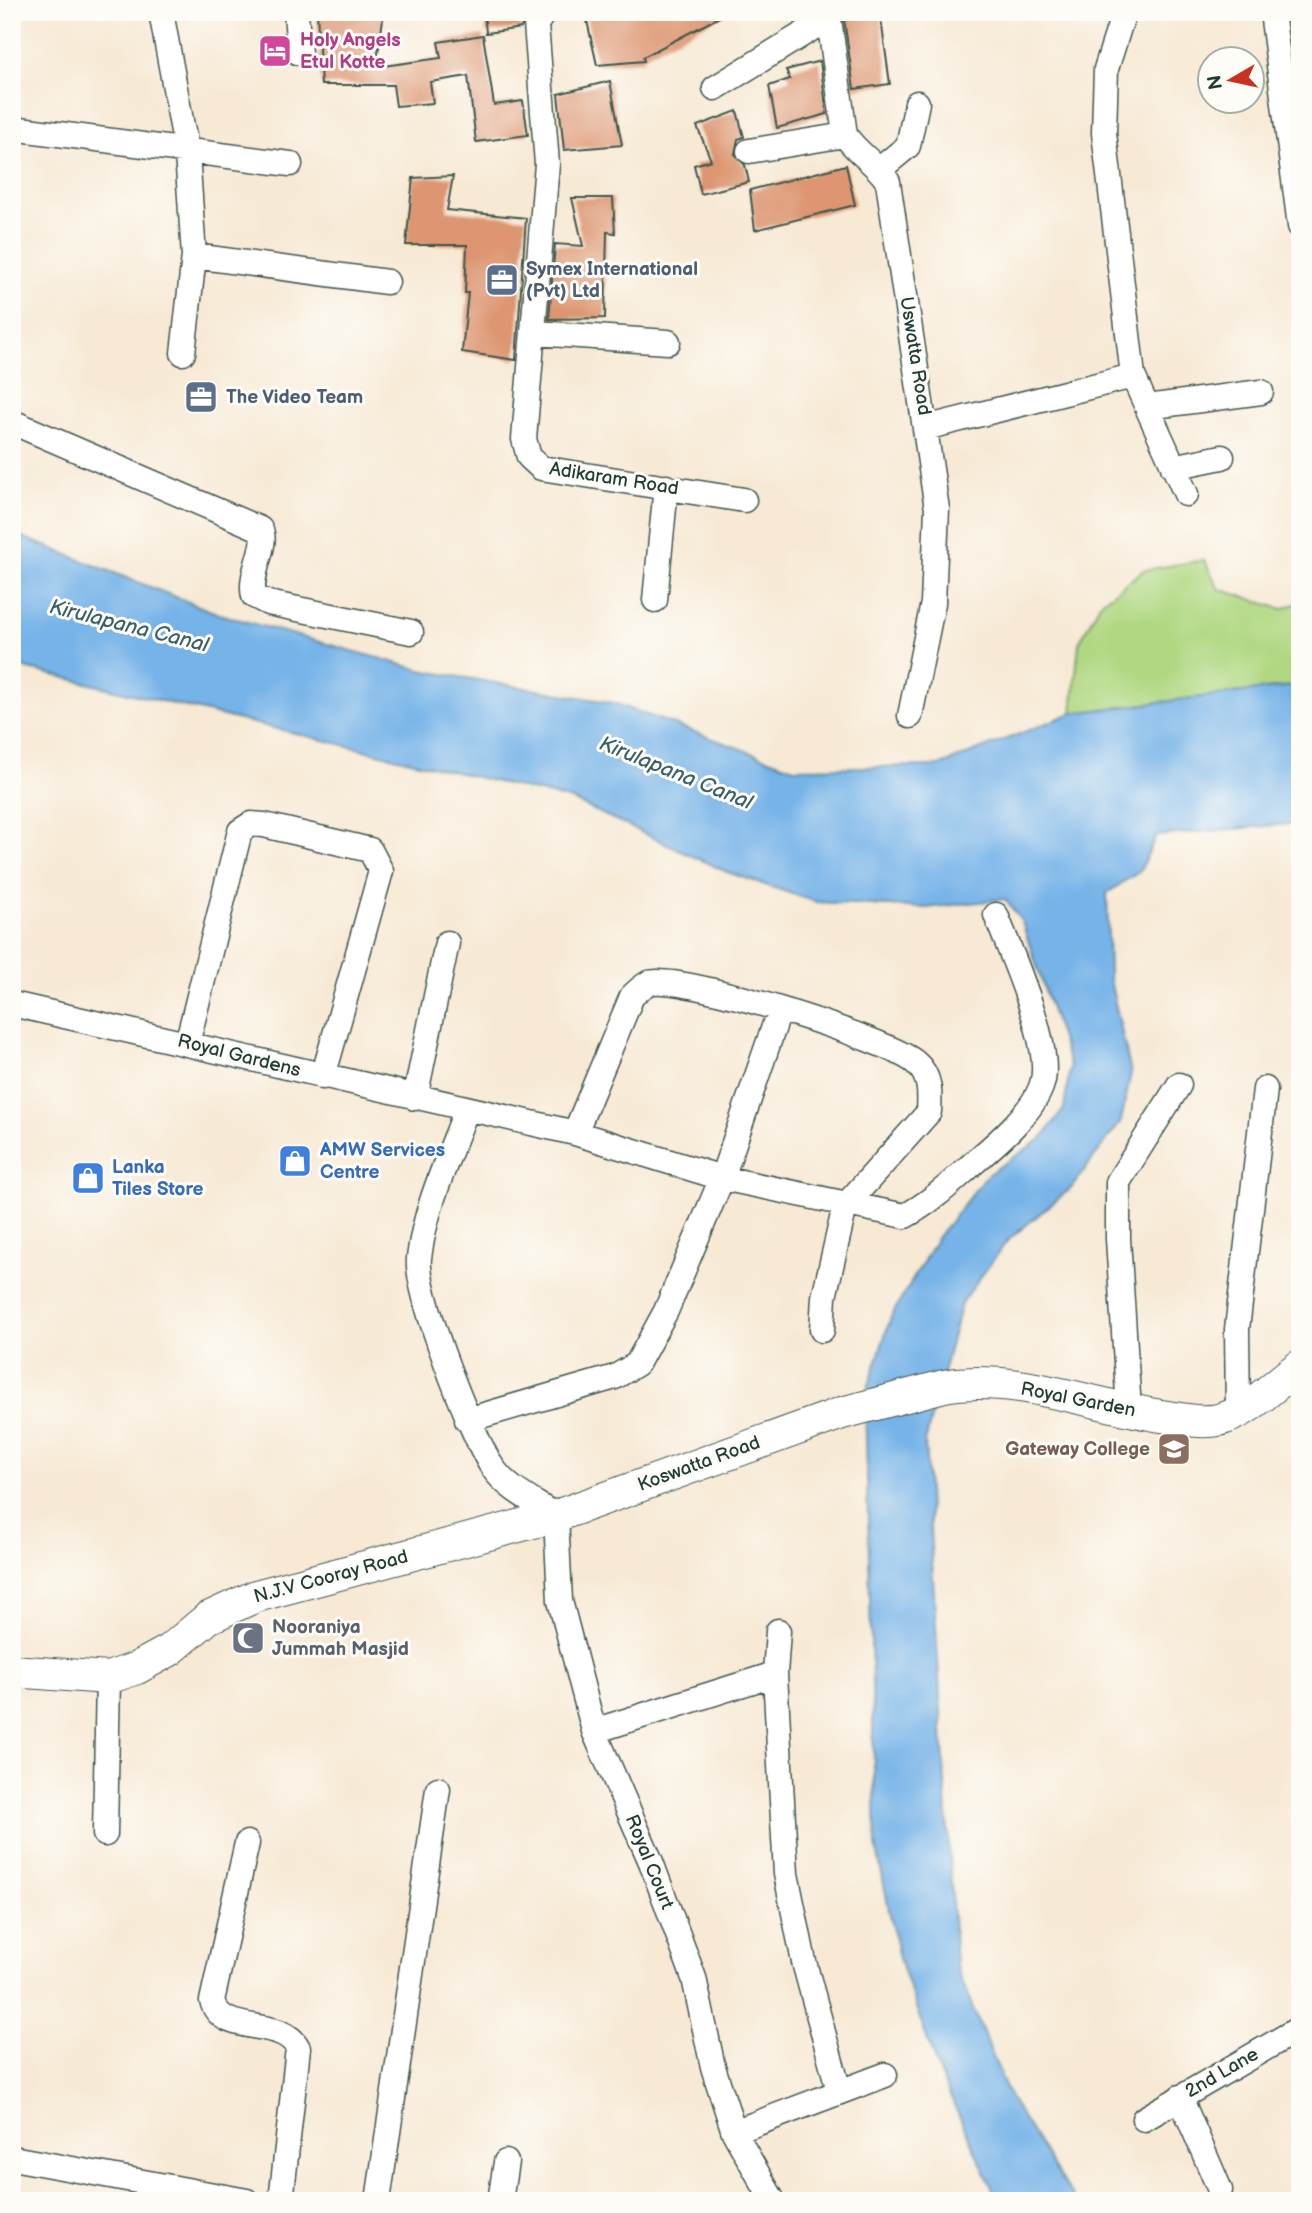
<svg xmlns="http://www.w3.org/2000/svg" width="1312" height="2213" viewBox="0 0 1312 2213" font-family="'Balsamiq Sans',sans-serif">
	<rect width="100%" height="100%" fill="#fdfcf7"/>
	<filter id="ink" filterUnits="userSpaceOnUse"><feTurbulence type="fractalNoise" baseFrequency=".0143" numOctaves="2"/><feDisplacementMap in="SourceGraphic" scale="14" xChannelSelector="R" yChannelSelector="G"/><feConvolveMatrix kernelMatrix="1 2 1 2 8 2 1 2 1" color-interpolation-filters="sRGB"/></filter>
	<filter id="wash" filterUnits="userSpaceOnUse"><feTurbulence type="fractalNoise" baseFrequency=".00686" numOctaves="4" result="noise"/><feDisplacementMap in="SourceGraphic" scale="28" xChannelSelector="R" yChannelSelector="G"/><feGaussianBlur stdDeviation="1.57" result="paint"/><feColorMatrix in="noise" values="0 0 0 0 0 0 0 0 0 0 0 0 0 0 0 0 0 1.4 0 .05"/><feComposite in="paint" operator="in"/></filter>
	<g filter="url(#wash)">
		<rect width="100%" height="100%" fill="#f7e9d4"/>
		<path fill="#b0d882" stroke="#688a5b" stroke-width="2" d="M1204,560L1219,589L1282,609L1300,602V685L1072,713L1079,643L1101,602L1144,570Z"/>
		<path fill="#76b3e8" stroke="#4a788e" stroke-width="2" d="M12,533L219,614L425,671L614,703L794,768L939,766L1072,713L1300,685V823L1156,836L1140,871L1107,893L1109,976L1131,1073L1121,1121L1072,1187L1007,1241L961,1304L925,1442L956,1967L1010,2098L1075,2201H998L996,2196L938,2070L899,1959L876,1845L865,1397L891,1317L937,1238L987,1175L1041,1139L1064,1109L1070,1066L1022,922L1005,899L926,908L816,902L727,872L572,800L12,665Z"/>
		<g id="blocks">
			<path fill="#dd9671" d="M317,12H384L376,67L441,58L438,42L483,35L494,105L523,101L528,135L476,142L468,76L430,82L433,103L396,106L393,85H321Z
				M484,12H526L521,28L486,33Z
				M585,12H729L643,57L644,61L597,65Z
				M843,12H880L890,84L854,89Z
				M820,61L827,114L777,128L769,86L790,79L786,70Z
				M610,81L622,145L564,150L558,94Z
				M737,111L744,137L738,139L735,154L745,165L749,182L701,194L694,165L711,160L697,126Z
				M846,165L855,205L755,230L750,190Z
				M453,176L447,210L526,218L516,360L462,352L468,293H465L467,245H406L413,178Z
				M572,198H613L615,233L607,232L605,318L549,319L555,244L583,246Z"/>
		</g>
	</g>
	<g filter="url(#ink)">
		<use href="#blocks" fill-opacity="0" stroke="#3f574c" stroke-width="2"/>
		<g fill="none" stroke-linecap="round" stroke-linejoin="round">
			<defs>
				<path id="minor" d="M161,12L187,153L194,256L183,353
					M296,12L299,53
					M544,12L536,24L547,164L524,439L529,457L541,468L744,500
					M828,12L845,135C857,154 877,163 888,182L937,509L933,603L910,716
					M1124,12L1106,69L1104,133L1133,376L1186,494
					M1272,12L1300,226
					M715,88L829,18
					M12,128L290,164
					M749,151L845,135
					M880,169L908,146L917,103
					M194,256L387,282
					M535,333L668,342
					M1147,407L1261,392
					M12,422L260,529C270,543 248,573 254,596L268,603L411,632
					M925,428L1133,376
					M1173,467L1222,457
					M655,600L666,487
					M12,1004L575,1133L722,1178L905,1216C932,1202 954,1180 977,1160C998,1142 1034,1111 1042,1084C1054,1048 1010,951 996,915
					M187,1044L240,831L251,824L264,825L370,850L381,871L323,1077
					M415,1098L447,943
					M466,1111C448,1159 425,1207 419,1258C415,1292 472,1437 493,1468C507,1489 535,1502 556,1516L560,1601L594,1731L651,1862L694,1978L713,2067L734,2132L773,2201
					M575,1133L632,996C637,992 643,985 649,983C680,973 891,1040 916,1063C931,1076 930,1094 929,1112L845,1206L824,1297L822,1330
					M1129,1410L1118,1239V1182L1179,1085
					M1238,1413L1237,1329L1265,1089
					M467,1420L615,1377L637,1364L666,1311L722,1178L780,1009
					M778,1631L775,1674L786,1874L804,1962L839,2091
					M594,1731L775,1674
					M105,1834L108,1678
					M247,1843L212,2001C223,2038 281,2015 298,2048L281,2201
					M1180,2097L1220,2190
					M1144,2119L1300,2028
					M734,2132L885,2075
					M12,2158L247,2201
					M378,2201L438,1789
					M500,2201L506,2162"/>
				<path id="tertiary" d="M12,1671L108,1678L137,1668L170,1650L208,1618L256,1596L556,1516L842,1413L944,1386C1013,1373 1092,1405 1161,1416C1181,1419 1206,1425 1225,1418C1253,1409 1275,1383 1300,1366"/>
			</defs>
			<use href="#minor" stroke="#3f574c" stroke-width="27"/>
			<use href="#tertiary" stroke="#3f574c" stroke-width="34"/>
			<use href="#minor" stroke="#fff" stroke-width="24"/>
			<use href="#tertiary" stroke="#fff" stroke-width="32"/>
		</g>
	</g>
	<defs>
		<symbol id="hotel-square" viewBox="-11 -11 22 22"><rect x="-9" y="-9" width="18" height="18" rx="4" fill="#d1479c" stroke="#fdfcf7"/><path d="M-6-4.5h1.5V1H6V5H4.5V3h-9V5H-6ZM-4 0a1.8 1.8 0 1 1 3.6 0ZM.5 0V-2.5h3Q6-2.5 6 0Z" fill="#fff"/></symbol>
		<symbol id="office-square" viewBox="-11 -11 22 22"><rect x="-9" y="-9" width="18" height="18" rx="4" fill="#5c6f8a" stroke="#fdfcf7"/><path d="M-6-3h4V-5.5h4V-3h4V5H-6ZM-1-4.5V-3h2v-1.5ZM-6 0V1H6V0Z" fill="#fff"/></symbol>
		<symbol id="shop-square" viewBox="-11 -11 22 22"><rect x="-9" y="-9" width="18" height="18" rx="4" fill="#3f7fe0" stroke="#fdfcf7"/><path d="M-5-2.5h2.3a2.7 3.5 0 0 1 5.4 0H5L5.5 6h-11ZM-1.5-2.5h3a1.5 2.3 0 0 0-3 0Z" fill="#fff"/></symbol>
		<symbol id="school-square" viewBox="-11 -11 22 22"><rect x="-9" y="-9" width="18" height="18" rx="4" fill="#8d6e63" stroke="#fdfcf7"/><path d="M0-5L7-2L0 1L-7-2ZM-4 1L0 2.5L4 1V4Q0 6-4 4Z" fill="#fff"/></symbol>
		<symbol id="mosque-square" viewBox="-11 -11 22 22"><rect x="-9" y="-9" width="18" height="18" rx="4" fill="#6b7280" stroke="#fdfcf7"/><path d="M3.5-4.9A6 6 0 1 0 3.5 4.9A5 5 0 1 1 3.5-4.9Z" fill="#fff"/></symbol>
	</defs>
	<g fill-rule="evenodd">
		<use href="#hotel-square" x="256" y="32" width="38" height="38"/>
		<use href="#office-square" x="483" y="261" width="38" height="38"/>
		<use href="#office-square" x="182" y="378" width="38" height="38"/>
		<use href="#shop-square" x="276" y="1142" width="38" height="38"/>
		<use href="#shop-square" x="69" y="1159" width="38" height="38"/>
		<use href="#school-square" x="1155" y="1430" width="38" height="38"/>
		<use href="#mosque-square" x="229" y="1619" width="38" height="38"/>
	</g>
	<g text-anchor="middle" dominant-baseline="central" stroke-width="6" stroke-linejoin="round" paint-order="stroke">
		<g font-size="19" font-weight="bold" fill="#b23c85" stroke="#fdfcf7" text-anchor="start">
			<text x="300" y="40">Holy Angels<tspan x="300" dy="22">Etul Kotte</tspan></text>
		</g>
		<g font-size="19" font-weight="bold" fill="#4e5e75" stroke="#fdfcf7" text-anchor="start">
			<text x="526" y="269">Symex International<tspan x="526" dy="22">(Pvt) Ltd</tspan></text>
			<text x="226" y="397">The Video Team</text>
		</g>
		<g font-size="19" fill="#1f3d34" stroke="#fdfcf7">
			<text transform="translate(915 356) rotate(81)">Uswatta Road</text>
			<text transform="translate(614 479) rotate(9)">Adikaram Road</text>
			<text transform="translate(239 1056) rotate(14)">Royal Gardens</text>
			<text transform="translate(1078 1400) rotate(11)">Royal Garden</text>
			<text transform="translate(699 1464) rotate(-20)">Koswatta Road</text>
			<text transform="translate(331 1577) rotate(-15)">N.J.V Cooray Road</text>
			<text transform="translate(649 1862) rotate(68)">Royal Court</text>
			<text transform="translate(1222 2073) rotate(-30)">2nd Lane</text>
		</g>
		<g font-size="19" font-weight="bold" fill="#366cbe" stroke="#fdfcf7" text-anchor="start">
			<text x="320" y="1150">AMW Services<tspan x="320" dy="22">Centre</tspan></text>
			<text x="112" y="1167">Lanka<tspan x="112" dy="22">Tiles Store</tspan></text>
		</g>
		<g font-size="19" font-weight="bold" fill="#785e54" stroke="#fdfcf7" text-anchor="end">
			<text x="1150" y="1449">Gateway College</text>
		</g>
		<g font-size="19" font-weight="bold" fill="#5b616d" stroke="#fdfcf7" text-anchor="start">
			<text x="272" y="1627">Nooraniya<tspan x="272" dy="22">Jummah Masjid</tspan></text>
		</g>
		<g font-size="21" font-style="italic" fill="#39606a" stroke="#fdfcf7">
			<text transform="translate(129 626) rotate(14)">Kirulapana Canal</text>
			<text transform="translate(676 773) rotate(22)">Kirulapana Canal</text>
		</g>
	</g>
	<rect width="1312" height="2213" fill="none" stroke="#fdfcf7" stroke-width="42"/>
	<g transform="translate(1231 80) rotate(261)"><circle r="33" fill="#fdfcf7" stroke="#a4b0a9" stroke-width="2"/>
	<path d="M0-5L12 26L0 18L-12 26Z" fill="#c8321e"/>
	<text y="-10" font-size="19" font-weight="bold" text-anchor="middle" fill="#1f3d34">N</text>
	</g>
</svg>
